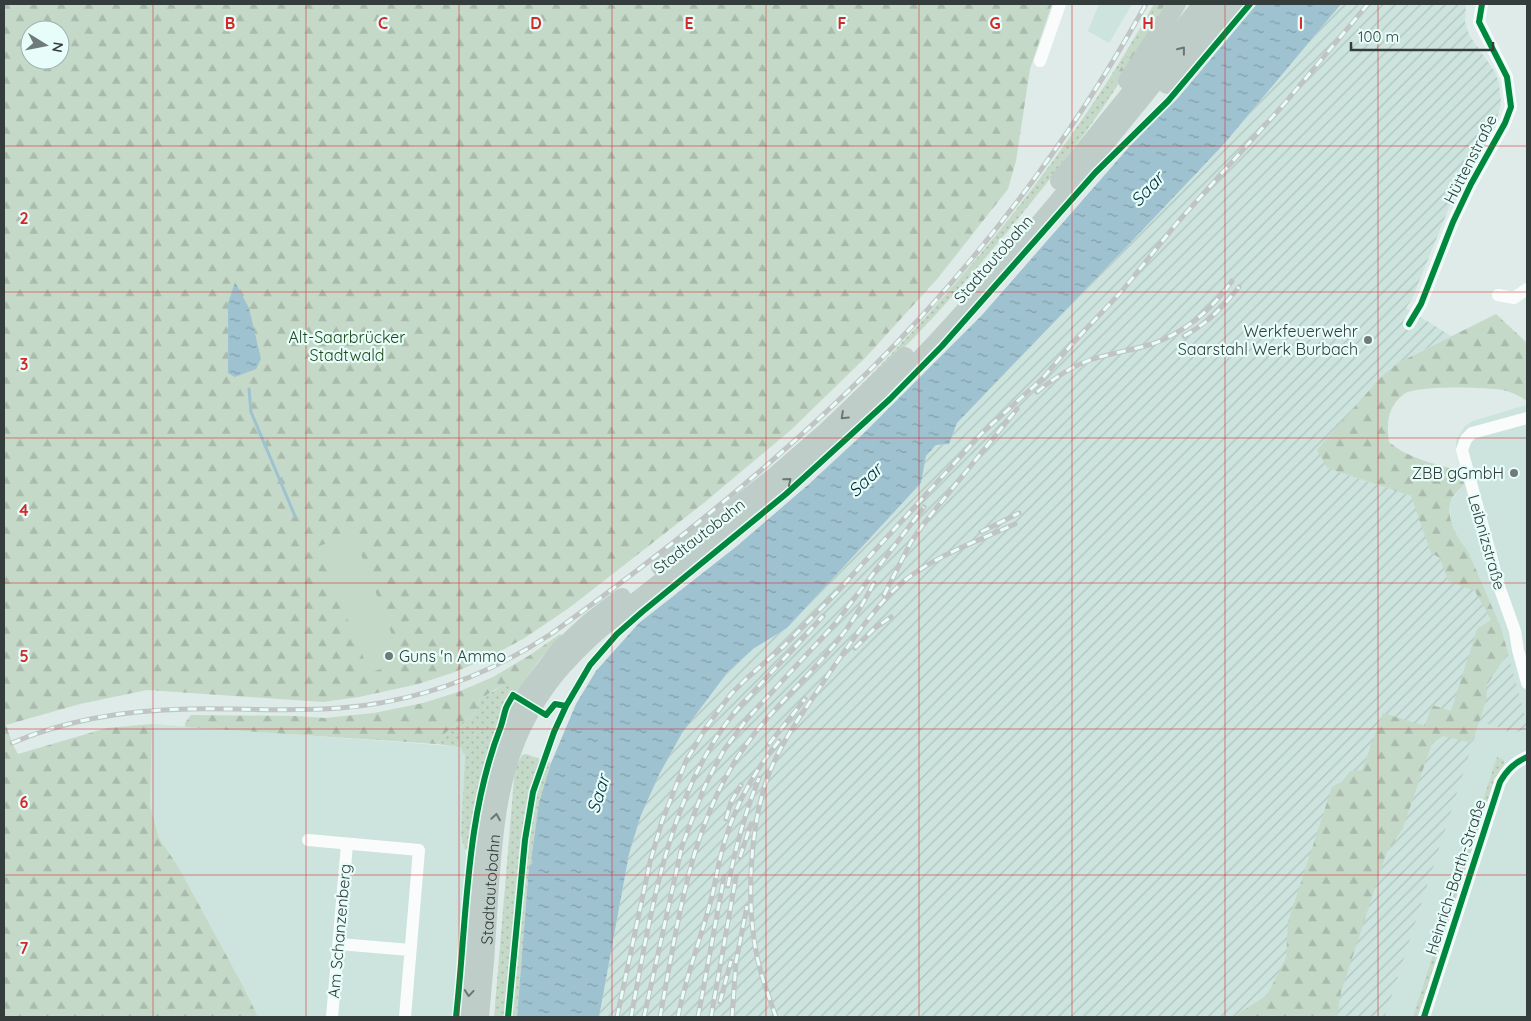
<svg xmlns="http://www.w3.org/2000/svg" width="1531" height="1021" viewBox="0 0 1531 1021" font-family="Quicksand,sans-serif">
	<defs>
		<pattern id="industrial-furrows" width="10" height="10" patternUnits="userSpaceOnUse" patternTransform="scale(1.25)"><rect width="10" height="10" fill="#cce3de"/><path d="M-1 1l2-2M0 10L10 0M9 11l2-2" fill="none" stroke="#b0c4bf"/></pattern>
		<pattern id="grass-dots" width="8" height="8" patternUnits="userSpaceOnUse" patternTransform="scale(1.25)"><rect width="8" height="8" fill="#c5d9c8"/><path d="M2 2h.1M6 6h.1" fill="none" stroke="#aabbad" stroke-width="1.8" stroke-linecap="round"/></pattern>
		<pattern id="forest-firs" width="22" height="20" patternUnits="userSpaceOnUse" patternTransform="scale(1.25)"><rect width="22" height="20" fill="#c5d9c8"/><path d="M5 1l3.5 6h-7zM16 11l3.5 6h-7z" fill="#aabbad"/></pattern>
		<pattern id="water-ripples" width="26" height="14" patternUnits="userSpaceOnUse" patternTransform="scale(1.25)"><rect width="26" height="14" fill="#9ec2d0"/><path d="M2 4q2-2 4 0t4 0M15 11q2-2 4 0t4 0" fill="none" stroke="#829faa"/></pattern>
	</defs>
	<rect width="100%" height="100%" fill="#deebe8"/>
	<path fill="#cce3de" d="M1099,4H1132L1109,43L1088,31Z
		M1523,406H1527V1017H1385L1487,698L1508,653L1501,628L1468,551L1460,543L1451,521L1450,502L1464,484L1456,451V440L1464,427L1473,421Z
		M152,724L461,747L465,755L461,836L466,854L467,866L461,949L459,956H460L456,986L457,987L456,997H455V1011H454L453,1017H258L243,986L179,868L159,838L150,806Z"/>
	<path fill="url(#industrial-furrows)" d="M1341,4H1466L1465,22L1469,35L1495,72L1499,83L1501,104L1495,126L1450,205L1412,299L1406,308L1451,336L1398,363L1327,468L1411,496L1451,521L1460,543L1468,551L1501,628L1527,724V728L1507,736H1506L1507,730L1480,721L1385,1017H599L629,854L641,815L659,775L682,733L708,697L727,673L753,649L787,628L921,483L926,456L936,445L949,444L957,423L1134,239L1224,144Z"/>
	<path fill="url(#grass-dots)" d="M1154,4H1167C1149,34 1131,65 1112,94C1077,147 1037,196 997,244C948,303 896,361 837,409C960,288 1069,155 1154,4Z
		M506,684L512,685L517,691L516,693L513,692L504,707L501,720L486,761L476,810L470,848L465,850L461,836L465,755L460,747L437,744C441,739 445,733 450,729C469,717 472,723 480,699Z
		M526,754L551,763C541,795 535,826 531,859L533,863L529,867L517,1017H494L514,779L516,767L522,755Z
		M1497,757L1504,760V764L1497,776L1419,1017H1413Z"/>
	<path fill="url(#forest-firs)" fill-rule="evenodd" d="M4,4H1052L1030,69L1016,161L1008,189L938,278L866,357L792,429L705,502L569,608L523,639L484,660L452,673L418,684L359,697L323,702L147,690L80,704L6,725L12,743L18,754L107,728L152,724L150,806L159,838L179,868L243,986L258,1017H4ZM30,30H60V60H30Z
		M1158,4H1165L1107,98L1104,97Z
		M1496,314L1527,343V401C1520,396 1511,392 1503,390C1487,387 1416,385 1404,394C1388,406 1386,423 1389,442C1409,459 1435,464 1461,471L1464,484C1460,489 1451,497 1450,503C1447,521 1457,539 1468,551L1501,628L1508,653L1486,686L1487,698L1472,743L1443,736L1432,743L1403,828L1386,854L1341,992L1337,1017H1236L1238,1014L1267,995L1286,958L1288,922L1332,787L1343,781L1350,771L1362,770L1383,713L1425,726L1432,705L1451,711L1477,629L1491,620L1475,591L1448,581L1440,558L1431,553L1411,496L1327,468L1317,450L1380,378L1398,363Z
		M560,634L562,636L540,659L517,691C505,678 493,692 480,699C472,723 469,717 450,729C445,733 441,739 437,744L185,727V723L191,715L295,716L325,718L374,713L423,703L458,692L493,677L530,655Z"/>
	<path fill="#c5d9c8" d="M353,533L402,661L370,673L317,547Z"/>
	<path fill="url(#water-ripples)" d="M1257,4H1341L1224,144L1134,239L957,423L949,444L936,445L926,456L921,483L787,628L753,649L727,673L682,733L659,775L641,815L629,854L599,1017H517L529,866L533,863L531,859L539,803L551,763L576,704L596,671L639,623L737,546L809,484L863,434L982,315L1130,146L1178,98Z
		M235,282L249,308L261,359L256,369L235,377L228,373V303Z"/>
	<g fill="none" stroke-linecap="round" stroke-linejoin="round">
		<path stroke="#9ec2d0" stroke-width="3" d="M249,389L251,412L295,516"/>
		<path stroke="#fafcfc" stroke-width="12" d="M1040,61L1060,4
			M1498,295L1514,298L1527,289
			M1409,324L1421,304L1453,222L1471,184L1505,123L1511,107L1507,77L1479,22L1482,4
			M1527,418L1472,433L1466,439L1462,450L1500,589L1515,631L1518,650L1527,683
			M308,840L419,850L405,1017
			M339,944L410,950
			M332,1017L347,844
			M1424,1017L1500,782C1507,770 1514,763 1527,757"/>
		<g stroke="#becdc7" stroke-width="18">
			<path d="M1127,81L1177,4"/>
			<path d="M1167,85L1188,63L1235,4"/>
			<path d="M1059,181L1202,4"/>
			<path d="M660,567L772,478L825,432L905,356"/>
			<path d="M467,1017L483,815L494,765L503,740L527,692L560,649L588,623L622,597"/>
			<path id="s1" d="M480,1017C484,978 487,939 489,900C493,839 497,777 525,722C543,686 566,660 596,633C693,554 795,482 885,394C949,332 1006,263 1063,195C1116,131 1167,68 1218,4"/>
		</g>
		<defs>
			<path id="rail" d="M1184,336C1208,323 1222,308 1239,287
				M1037,392C1054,378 1072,366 1093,359C1112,353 1133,350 1152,344C1186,332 1212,309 1232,281
				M981,532L1019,513
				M884,595L911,542L925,522L1017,409
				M855,648L875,628L891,617
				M12,743C68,719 128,710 189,709C239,708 289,712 340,708C417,702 487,676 551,634C663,554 774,465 872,368C979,261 1073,136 1146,4
				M769,744L805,699
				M726,819L731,802L741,785
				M740,857L751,824
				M728,886C735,848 745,813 759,778
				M720,1002L731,961
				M617,1017L650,862L662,821L686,761L707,726L731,694L746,679L784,646L837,592L981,434L1042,379L1072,344L1122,291L1177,223L1285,103L1368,4
				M631,1017C650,918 667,799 731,717C738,707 748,698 756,689C778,665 801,641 823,616
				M644,1017L682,846L704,788L714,768L724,750L747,719L834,625L924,507
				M660,1017C677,927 689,829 741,752C770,709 811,676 842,635C855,619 864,601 874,583
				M678,1017C685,979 699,944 709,907C716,884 718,860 726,837C737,802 756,769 779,741
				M698,1017L724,877
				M711,1017L736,877
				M732,1017L736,962L747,906
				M776,1017C769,997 761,977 757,956C745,901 750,812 774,762C788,731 810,703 828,675C849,645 876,604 904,581C937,555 978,541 1015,524"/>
		</defs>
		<use href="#rail" stroke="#c0c4c3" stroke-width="5"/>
		<use href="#rail" stroke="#e7fdf9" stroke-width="3" stroke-dasharray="9" stroke-linecap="butt"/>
		<defs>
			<path id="cycleway" d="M1409,324L1421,304L1453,222L1471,184L1505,123L1511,107L1507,77L1479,22L1482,4
				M456,1017C467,920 465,818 501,726C503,720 504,714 506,708C508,703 511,699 513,695L546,715L555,704L566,706
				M508,1017L525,840L533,792L554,732L566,706L590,665L617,634L642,612L786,494L890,399L942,346L1095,173L1168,101L1250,4
				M1424,1017L1500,782C1507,770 1514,763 1527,757"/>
		</defs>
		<use href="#cycleway" stroke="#e7fdf9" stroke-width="9"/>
		<use href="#cycleway" stroke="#00873e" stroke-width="6"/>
	</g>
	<defs><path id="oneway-chevron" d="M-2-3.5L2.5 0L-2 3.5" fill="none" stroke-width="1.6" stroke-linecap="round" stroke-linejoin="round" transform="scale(1.25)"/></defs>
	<g stroke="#6b7773">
		<use href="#oneway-chevron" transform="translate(1182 50) rotate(-52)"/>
		<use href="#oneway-chevron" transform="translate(844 416) rotate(137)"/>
		<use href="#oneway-chevron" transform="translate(788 481) rotate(-40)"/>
		<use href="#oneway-chevron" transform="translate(496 817) rotate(-81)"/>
		<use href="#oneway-chevron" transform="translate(469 993) rotate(95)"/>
	</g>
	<path fill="none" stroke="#d62828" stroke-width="1" stroke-opacity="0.55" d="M153,4V1017M306,4V1017M459,4V1017M612,4V1017M766,4V1017M919,4V1017M1072,4V1017M1225,4V1017M1378,4V1017M4,146H1527M4,292H1527M4,438H1527M4,583H1527M4,729H1527M4,875H1527"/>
	<g fill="#707a78" stroke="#e7fdf9" stroke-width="2">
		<circle cx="1368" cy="340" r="5"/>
		<circle cx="1514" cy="473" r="5"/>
		<circle cx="389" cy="656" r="5"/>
	</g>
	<g text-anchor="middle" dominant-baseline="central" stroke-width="4.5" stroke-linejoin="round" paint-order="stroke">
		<g font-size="16" fill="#343d3b" stroke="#e7fdf9">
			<text transform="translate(1470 159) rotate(-63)">Hüttenstraße</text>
			<text transform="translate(993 259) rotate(-49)">Stadtautobahn</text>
			<text transform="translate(699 536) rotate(-38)">Stadtautobahn</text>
			<text transform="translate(1487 542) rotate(74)">Leibnizstraße</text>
			<text transform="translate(1455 877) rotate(-72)">Heinrich-Barth-Straße</text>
			<text stroke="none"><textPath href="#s1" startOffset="128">Stadtautobahn</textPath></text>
			<text transform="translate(339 931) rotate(-85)">Am Schanzenberg</text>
		</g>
		<g font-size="16" fill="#343d3b" stroke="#e7fdf9" text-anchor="end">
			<text x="1358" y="331">Werkfeuerwehr<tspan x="1358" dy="18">Saarstahl Werk Burbach</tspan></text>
			<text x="1504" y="473">ZBB gGmbH</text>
			<text x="399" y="656" text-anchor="start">Guns 'n Ammo</text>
		</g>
		<g font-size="16" fill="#20491c" stroke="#e7fdf9">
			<text x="347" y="337">Alt-Saarbrücker<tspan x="347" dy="18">Stadtwald</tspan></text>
		</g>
		<g font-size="18" font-style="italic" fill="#042f3e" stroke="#e7fdf9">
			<text transform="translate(1147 189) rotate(-47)">Saar</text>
			<text transform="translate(865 480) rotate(-44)">Saar</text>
			<text transform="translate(598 794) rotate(-73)">Saar</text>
		</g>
	</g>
	<g font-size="16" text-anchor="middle" font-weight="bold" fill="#d62828" stroke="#e7fdf9" stroke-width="4.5" stroke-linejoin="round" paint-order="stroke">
		<text x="230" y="29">B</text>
		<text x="383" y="29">C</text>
		<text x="536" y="29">D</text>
		<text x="689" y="29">E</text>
		<text x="842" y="29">F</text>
		<text x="995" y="29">G</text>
		<text x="1148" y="29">H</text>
		<text x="1301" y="29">I</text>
		<text x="24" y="224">2</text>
		<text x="24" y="370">3</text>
		<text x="24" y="516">4</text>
		<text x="24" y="662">5</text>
		<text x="24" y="808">6</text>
		<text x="24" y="954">7</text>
	</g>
	<rect width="1531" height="1021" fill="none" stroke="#343d3b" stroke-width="10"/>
	<g transform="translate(45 45) rotate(100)"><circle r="24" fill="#e7fdf9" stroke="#9fb0ad"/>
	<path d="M0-4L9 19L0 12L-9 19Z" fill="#707a78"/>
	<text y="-8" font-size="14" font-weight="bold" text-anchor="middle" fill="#343d3b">N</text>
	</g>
	<path d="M1351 42v8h142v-8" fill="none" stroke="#343d3b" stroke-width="2.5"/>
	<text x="1358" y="42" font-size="15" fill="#343d3b" stroke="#e7fdf9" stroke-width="4" paint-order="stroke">100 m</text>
</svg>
